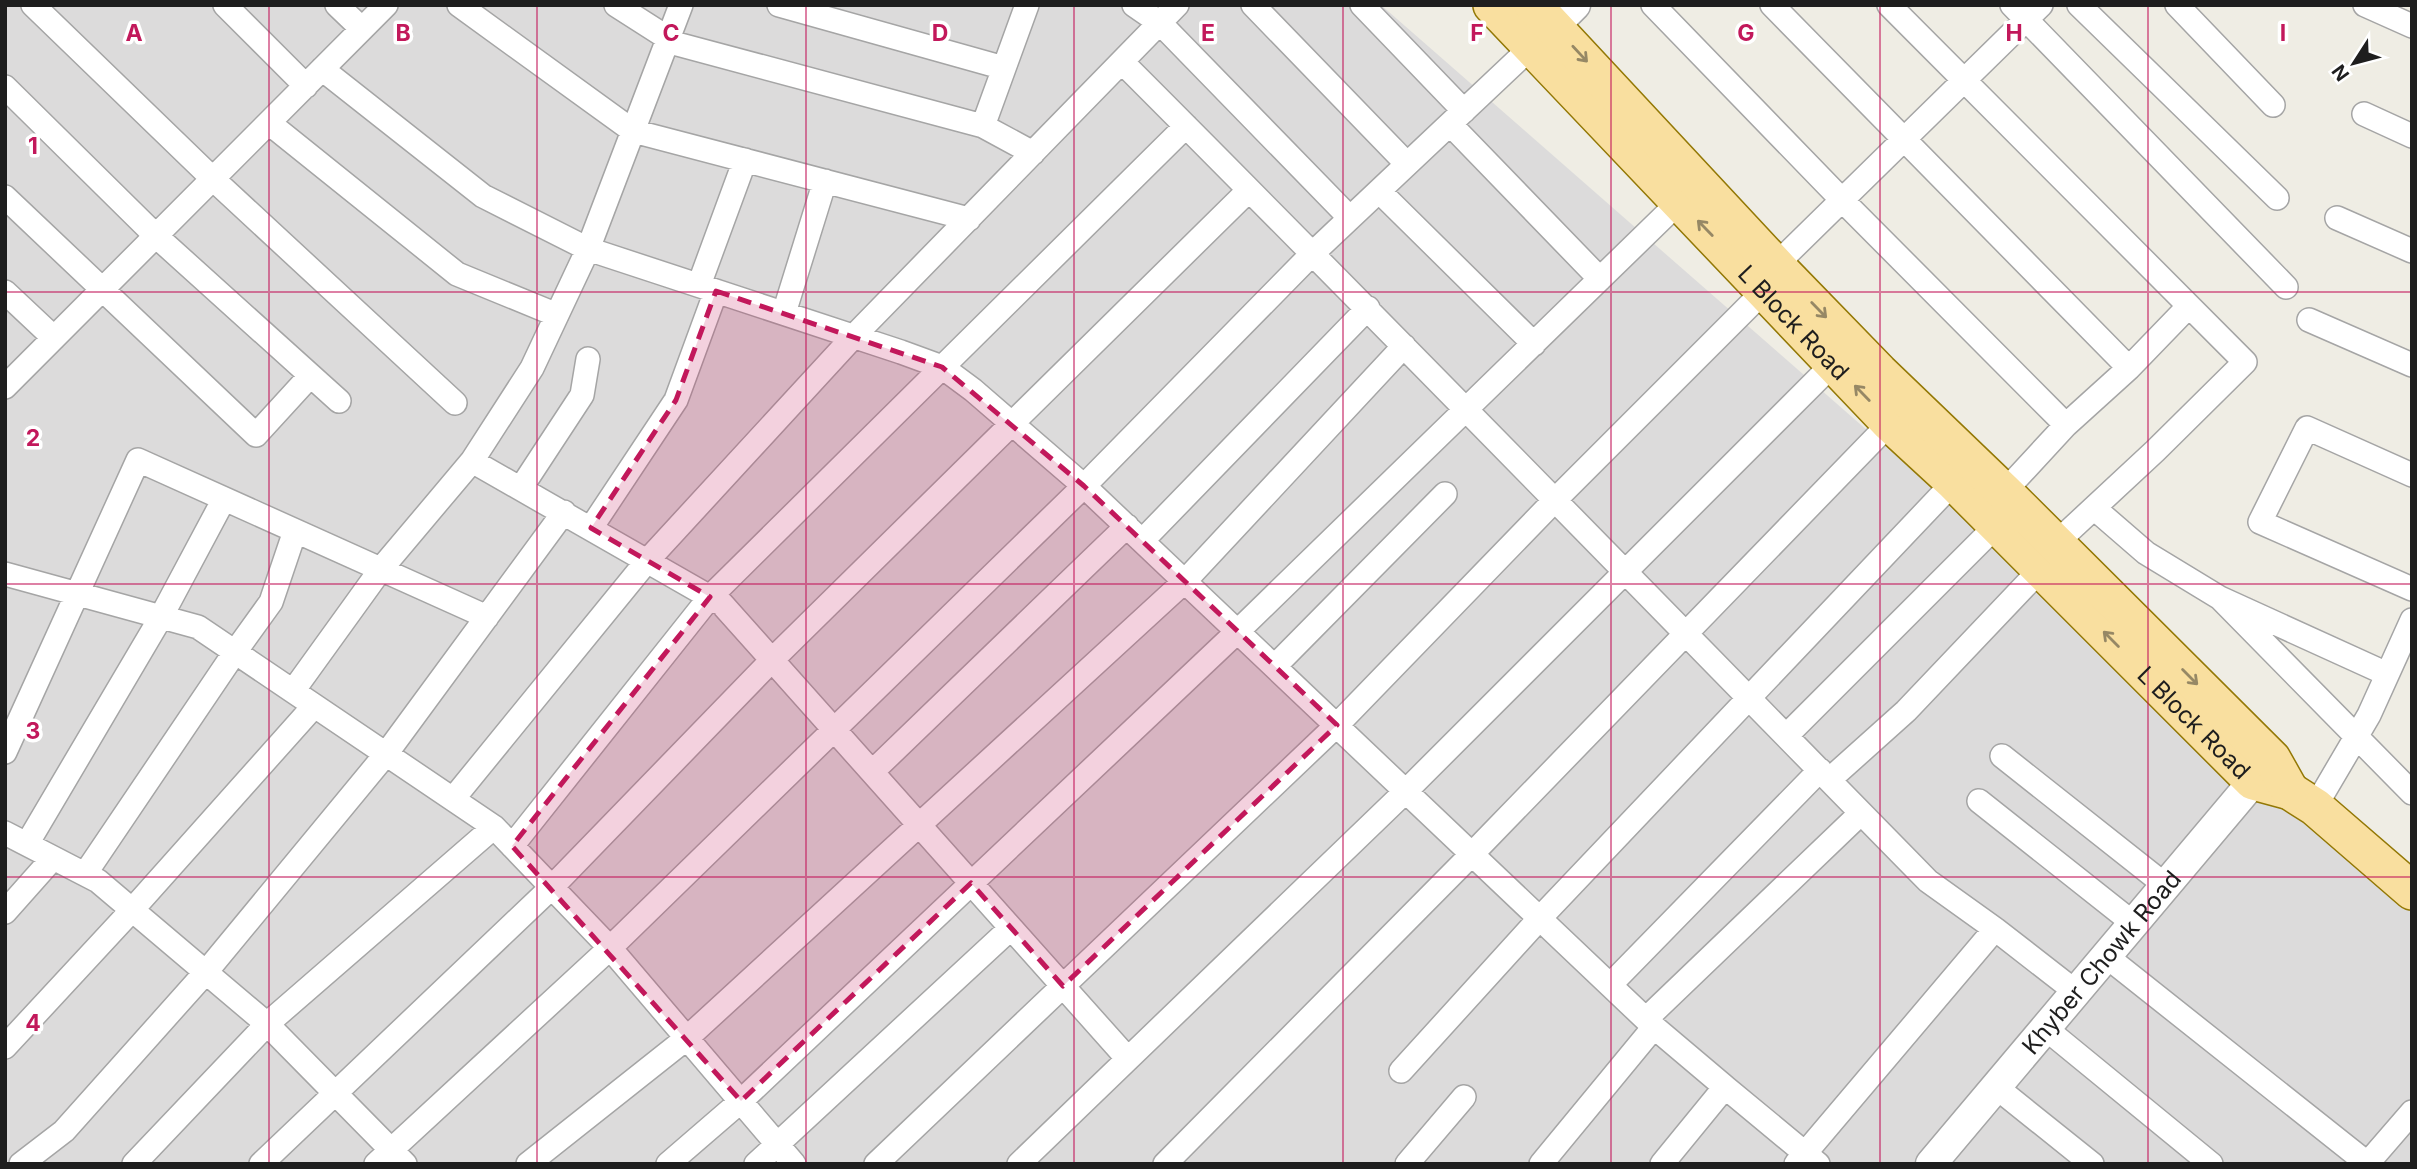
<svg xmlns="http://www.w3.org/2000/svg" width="2417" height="1169" viewBox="0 0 2417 1169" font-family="Inter,sans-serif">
	<rect width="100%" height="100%" fill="#efede4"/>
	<path fill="#dcdbdb" d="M5,5H1381L2412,907V1164H5Z"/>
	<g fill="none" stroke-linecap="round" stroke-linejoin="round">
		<defs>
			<path id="minor" d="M33,5L213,179L455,403
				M225,5L306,86
				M337,5L362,29
				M459,5L633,131L969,219
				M616,5L677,44L983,126L1033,153
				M779,5L1004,68
				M1134,5L1160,23L1350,218
				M1253,5L1407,164
				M1362,5L1464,111
				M1653,5L1843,201L2066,425
				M1772,5L2129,368
				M1889,5L2245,362L2155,451L2055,544
				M2012,5L2286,287
				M2079,5L2277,198
				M2177,5L2273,105
				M2365,5L2412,26
				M1122,62C1393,333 1660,608 1928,881L1995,929L2076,992
				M322,69L483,196L588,249L901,352L942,367L973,390L1084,486L1654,1027L1725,1087L1662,1164
				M5,87L156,236L339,401
				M2364,114L2412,136
				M269,123L457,274L557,315
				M1450,124L1600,279
				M983,126L1027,5
				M1379,191L1534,344
				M5,197L256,435L310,376
				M2337,218L2412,251
				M699,285L745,160
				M5,292L54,338
				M784,313L825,181
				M2309,320L2412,365
				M5,387L386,5
				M472,461L722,604L1128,1059
				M2412,475L2307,428L2260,522L2412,589
				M521,488L582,395L588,359
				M2004,492L2066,425L2129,368L2188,307
				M2094,508L2146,553L2220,598
				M591,528L676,400L716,291
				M1143,540L1368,308
				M5,574L198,627L494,827L610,948L794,1164
				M1275,666L1445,494
				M2387,674L2220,598L2412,793
				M293,691L381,569L472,461L532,368L588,249L681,5
				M1786,736L1997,525
				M5,752L138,460L487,617
				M2002,756L2165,885
				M872,772L1127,526
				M1829,780L1906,711L2041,569
				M453,799L647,561L854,336L1177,5
				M1979,801L2133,923
				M2315,807L2369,715L2412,620
				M5,833L98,881L267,1024L405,1164
				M27,844L161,617L224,499
				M512,846L710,597L1186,126
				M85,874L235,652L271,602L295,531
				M5,912L53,858
				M2106,956L2368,1164
				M1610,985L1820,770
				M1646,1019L1861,813
				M2045,1028L2211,1164
				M5,1047L132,910L314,706
				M1401,1071L1540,918L1954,482
				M1725,1087L1818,1164
				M1996,1087L2092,1164
				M21,1164L64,1131L206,972L386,754L564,512
				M134,1164L267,1024L494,827
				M261,1164L552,887L772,660L1249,190
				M376,1164L610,948L1084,486L1313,253L1541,38
				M528,1164L687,1038L1185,581L1404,346
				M668,1164L741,1101L1238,631L1679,202
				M756,1164L1011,928
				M876,1164L1337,725L1554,501L1758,297L1789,252L2041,5
				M1019,1164L1407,790L1834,363
				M1165,1164L1473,853L1890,423
				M1407,1164L1464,1097
				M1541,1164L1654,1027
				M1796,1164L1995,929
				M2367,1164L2412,1112"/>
			<g id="tertiary">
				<path d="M1554,26L1575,5"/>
				<path id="s1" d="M1931,1164L2267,765"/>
			</g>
			<g id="primary">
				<path id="s2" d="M1492,5L1890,423L1954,482L2253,781L2290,791L2315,807L2412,891"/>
				<path d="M1533,5L1779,269L1879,372L2004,492L2272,759L2290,791"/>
			</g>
		</defs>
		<use href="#minor" stroke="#a5a5a5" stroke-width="26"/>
		<use href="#tertiary" stroke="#a5a5a5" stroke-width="33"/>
		<use href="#primary" stroke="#937805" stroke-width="40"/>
		<use href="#minor" stroke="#fff" stroke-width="23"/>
		<use href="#tertiary" stroke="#fff" stroke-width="30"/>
		<use href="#primary" stroke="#f9df9f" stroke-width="37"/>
	</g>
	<defs><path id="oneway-shaft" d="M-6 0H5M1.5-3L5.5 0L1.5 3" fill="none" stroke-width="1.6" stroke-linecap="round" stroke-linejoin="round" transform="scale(1.75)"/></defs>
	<g stroke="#968865">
		<use href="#oneway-shaft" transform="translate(1580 54) rotate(47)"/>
		<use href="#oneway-shaft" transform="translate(1705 228) rotate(-134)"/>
		<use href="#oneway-shaft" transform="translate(1819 310) rotate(46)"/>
		<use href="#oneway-shaft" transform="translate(1862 393) rotate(-134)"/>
		<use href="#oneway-shaft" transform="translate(2111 639) rotate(-135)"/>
		<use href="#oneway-shaft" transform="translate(2190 677) rotate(45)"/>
	</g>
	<path fill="#c2185b" fill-opacity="0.2" stroke="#c2185b" stroke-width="5" stroke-dasharray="14 9" stroke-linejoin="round" d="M716,291L942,367L1084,486L1337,725L1063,986L971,883L741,1101L512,846L710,597L591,528L676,400Z"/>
	<path fill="none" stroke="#c2185b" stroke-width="2" stroke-opacity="0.55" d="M269,5V1164M537,5V1164M806,5V1164M1074,5V1164M1343,5V1164M1611,5V1164M1880,5V1164M2148,5V1164M5,292H2412M5,584H2412M5,877H2412"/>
	<g text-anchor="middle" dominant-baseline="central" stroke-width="7" stroke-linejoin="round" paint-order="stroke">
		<g font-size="24" fill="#1e1e1e" stroke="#fff">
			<text stroke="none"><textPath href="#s2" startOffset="438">L Block Road</textPath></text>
			<text stroke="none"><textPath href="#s2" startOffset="1004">L Block Road</textPath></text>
			<text stroke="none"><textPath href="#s1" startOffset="264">Khyber Chowk Road</textPath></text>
		</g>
	</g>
	<g font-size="23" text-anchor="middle" font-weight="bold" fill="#c2185b" stroke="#fff" stroke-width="7" stroke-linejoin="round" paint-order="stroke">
		<text x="134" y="41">A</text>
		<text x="403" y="41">B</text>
		<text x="671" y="41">C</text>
		<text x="940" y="41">D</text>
		<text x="1208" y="41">E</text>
		<text x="1477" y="41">F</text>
		<text x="1746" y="41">G</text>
		<text x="2014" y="41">H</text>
		<text x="2283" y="41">I</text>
		<text x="33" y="154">1</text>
		<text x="33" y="446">2</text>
		<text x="33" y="739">3</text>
		<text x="33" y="1031">4</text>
	</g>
	<rect width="2417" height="1169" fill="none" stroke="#1e1e1e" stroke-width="14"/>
	<g transform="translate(2354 63) rotate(234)" stroke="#ffffff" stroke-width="5" paint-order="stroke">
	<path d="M0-5L12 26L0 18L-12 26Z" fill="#1e1e1e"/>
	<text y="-10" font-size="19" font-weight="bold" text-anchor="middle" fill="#1e1e1e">N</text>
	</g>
</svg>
